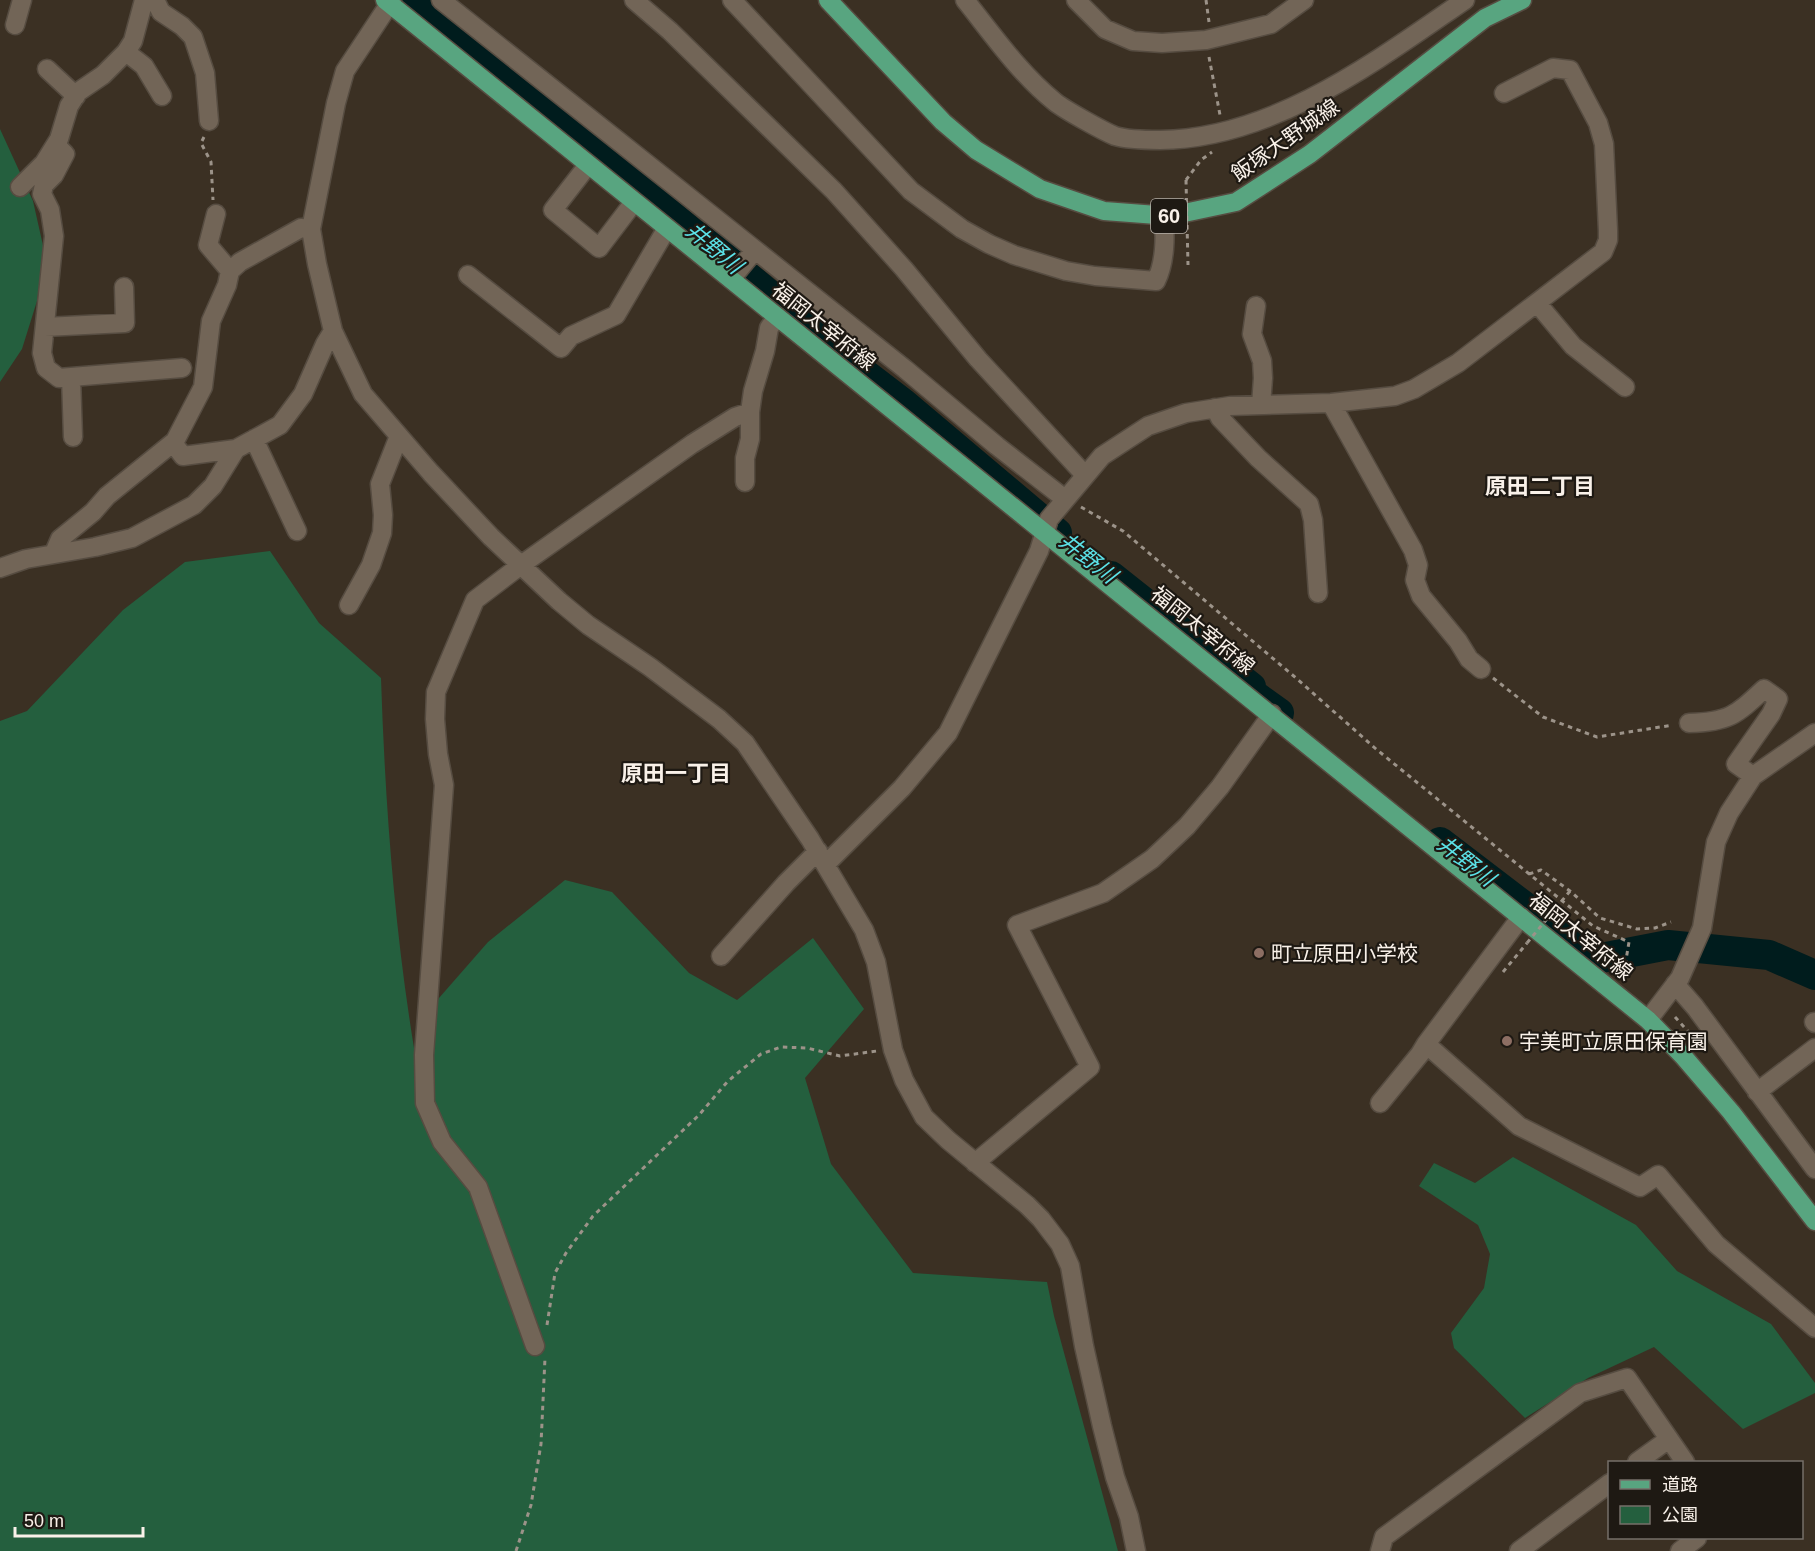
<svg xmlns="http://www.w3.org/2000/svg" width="1815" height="1551" viewBox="0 0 1815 1551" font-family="Arial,'Noto Sans JP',sans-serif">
	<rect width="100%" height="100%" fill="#3b3023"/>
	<path fill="#245f3e" d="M0,129L33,201L44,250L37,301L22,349L0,382Z
		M270,551L319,623L381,678C385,801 394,925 414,1048L439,998L488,942L565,880L612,892L689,973L737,1000L813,938L864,1009L805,1078L831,1164L913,1273L1047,1282L1054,1316L1118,1551H0V721L27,711L123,610L185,562Z
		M1513,1157L1636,1225L1677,1271L1771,1324L1815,1383V1393L1743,1429L1654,1347L1588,1378L1525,1418L1454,1348L1451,1333L1484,1288L1490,1254L1478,1225L1419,1186L1434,1163L1475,1183Z"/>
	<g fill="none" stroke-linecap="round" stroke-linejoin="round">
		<path stroke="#001c1d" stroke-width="30" d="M416,0L691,232L711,246L857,368L904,404L1057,533
			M1111,576L1251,687L1250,692L1279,713
			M1440,842L1524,906L1527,913L1581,951L1601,958L1668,945L1769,955L1815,975"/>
		<defs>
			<path id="minor" d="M155,0L161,12L182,26L193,37L205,73L209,121
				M392,0L345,71L336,103L311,229L317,264L333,331L363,394L431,473L491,537L559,601L588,625L650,667L719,719L745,743L810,839L864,930L876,962L893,1050L904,1080L924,1117L948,1140L1027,1205L1041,1219L1060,1244L1070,1266L1084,1346L1102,1426L1115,1477L1129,1517L1136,1551
				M441,0L905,369L997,446L1065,499
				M634,0L670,31L834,191L904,269L978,359L1084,474
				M732,0L911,191L962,229L989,244L1014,255L1066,271L1095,276L1156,281C1165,263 1166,236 1163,216
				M965,0C993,35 1020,74 1055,102C1065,110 1103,131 1115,136C1128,140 1146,140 1160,140C1273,139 1376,61 1465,0
				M1076,0L1105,29L1133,41L1162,43L1206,40L1271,24L1304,0
				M15,25L22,0
				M126,52L144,66L162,96
				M47,69L76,96
				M56,145L65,154L54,175L44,185L42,194L50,210L54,236L42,353L46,368L59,378L182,368
				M588,165L553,210L599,248L634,202
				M20,187L44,163L59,139L69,106L78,92L103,75L126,52L133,41L144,0
				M230,271L240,262L301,228L311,229
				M468,275L561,348L571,336L616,315L667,228
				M731,279L755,250
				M1537,303L1573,346L1625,387
				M1256,306L1252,334L1262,361L1263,378L1261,405
				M45,327L125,323L124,287
				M71,377L73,437
				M1331,403L1413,550L1418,565L1415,580L1421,596L1458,641L1469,659L1481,669
				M1215,408L1220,418L1258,458L1309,504L1313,520L1318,593
				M254,439L297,531
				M173,443L183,456L236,449
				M745,482V458L750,439V412L753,391L765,351L769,328L777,317
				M54,553L60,539L93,512L107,496L175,441L203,387L211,321L227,285L230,271L208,245L216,214
				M0,568L26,559L95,547L132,538L194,505L213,486L236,449L280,425L303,394L325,344L333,331
				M349,605L371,565L382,533L383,515L380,484L399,436
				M1689,723C1729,722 1736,715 1764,689L1778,699L1771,714L1736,764L1753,776
				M826,864L902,788L948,733L1039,551L1049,519L1102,456L1148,426L1186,413L1230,406L1331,403L1395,396L1414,389L1458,363L1603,252L1608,240V231L1604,144L1598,123L1570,70L1553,68L1504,93
				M721,956L786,883L818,851
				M1675,984L1695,1007L1815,1169
				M1648,1020L1680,978L1702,928L1716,842L1729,813L1753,776L1815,733
				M1814,1022L1815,1023
				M1426,1044L1519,1126L1640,1187L1658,1175L1716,1244L1815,1328
				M1757,1092L1815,1048
				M1380,1103L1420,1054L1426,1044L1521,917
				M975,1163L1090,1067L1017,925L1103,893L1152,859L1187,826L1220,787L1272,714
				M535,1346L478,1187L442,1142L425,1103L424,1055L444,785L438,754L435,719L436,692L475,600L521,565L692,444L735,417L750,412
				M1637,1462L1669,1439
				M1380,1551L1384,1537L1580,1393L1627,1378L1685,1462
				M1519,1551L1610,1483
				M1680,1551L1697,1538"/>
			<path id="major" d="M385,0L1648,1020L1683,1056L1731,1112L1815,1221
				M828,0L943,122L976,150L1040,189L1104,211L1170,216L1236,202L1310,154L1485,18L1522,0"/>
		</defs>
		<use href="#minor" stroke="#564c41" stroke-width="21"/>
		<use href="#major" stroke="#564c41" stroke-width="21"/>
		<path stroke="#9c9389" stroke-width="3" stroke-dasharray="4.5 4.5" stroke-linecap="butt" d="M1206,0L1209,22
			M1209,57L1220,115
			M204,137L201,143L211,162L213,200
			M1186,180L1201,160L1212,152
			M1081,507L1123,531L1296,678L1376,749L1593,926L1629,942L1623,978
			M1493,678L1543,717L1597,737L1673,725
			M1529,874L1541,870L1570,891L1600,918L1637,929L1655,928L1671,922
			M1503,972L1527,943
			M1675,1017L1694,1038
			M547,1325L555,1273L566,1253L593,1216L699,1115L728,1081L761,1054L781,1047L807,1048L840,1056L877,1051
			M516,1551L531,1505L541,1444L545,1358"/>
		<use href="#minor" stroke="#726557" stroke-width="18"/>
		<use href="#major" stroke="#58a580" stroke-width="18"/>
		<path stroke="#9c9389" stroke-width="3" stroke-dasharray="4.5 4.5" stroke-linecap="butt" d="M1186,180L1188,265
			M1527,943L1570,891"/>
	</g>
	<g fill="#8d6e63" stroke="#1e1913" stroke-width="2">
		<circle cx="1259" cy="953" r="6"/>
		<circle cx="1507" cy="1041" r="6"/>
	</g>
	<g text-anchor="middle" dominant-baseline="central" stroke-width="4.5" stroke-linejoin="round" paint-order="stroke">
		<rect fill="#1e1913" stroke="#b7b0a9" stroke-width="1.5" x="1151" y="199" width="36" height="34" rx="4.5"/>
		<g font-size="20" font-weight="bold" fill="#f9f1e9">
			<text x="1169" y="216">60</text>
		</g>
		<g font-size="21" fill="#f9f1e9" stroke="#1e1913">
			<text transform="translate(1285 140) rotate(-35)">飯塚大野城線</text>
			<text transform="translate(824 326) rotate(39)">福岡太宰府線</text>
			<text transform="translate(1203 630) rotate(39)">福岡太宰府線</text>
			<text transform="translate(1581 936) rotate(39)">福岡太宰府線</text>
		</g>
		<g font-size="21" fill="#f9f1e9" stroke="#1e1913" text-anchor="start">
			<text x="1271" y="953">町立原田小学校</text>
			<text x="1519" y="1041">宇美町立原田保育園</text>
		</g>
		<g font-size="22" font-style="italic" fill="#5be1e7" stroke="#1e1913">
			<text transform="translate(714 248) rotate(40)">井野川</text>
			<text transform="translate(1088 558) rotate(38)">井野川</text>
			<text transform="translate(1466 861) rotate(38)">井野川</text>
		</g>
		<g font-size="22" font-weight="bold" fill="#f9f1e9" stroke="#1e1913">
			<text x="1540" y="486">原田二丁目</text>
			<text x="676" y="773">原田一丁目</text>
		</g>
	</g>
	<rect x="1608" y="1461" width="195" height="78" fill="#1e1913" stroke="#766f69" stroke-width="1.5"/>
	<rect x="1620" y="1480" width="30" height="9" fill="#58a580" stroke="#766f69" stroke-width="1.5"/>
	<text x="1662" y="1491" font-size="18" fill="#f9f1e9">道路</text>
	<rect x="1620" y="1506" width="30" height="18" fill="#245f3e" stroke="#766f69" stroke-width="1.5"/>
	<text x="1662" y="1521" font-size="18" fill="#f9f1e9">公園</text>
	<path d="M15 1527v9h128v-9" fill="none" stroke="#f9f1e9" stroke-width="3"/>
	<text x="24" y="1527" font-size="18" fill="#f9f1e9" stroke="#1e1913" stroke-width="4.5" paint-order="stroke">50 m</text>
</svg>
